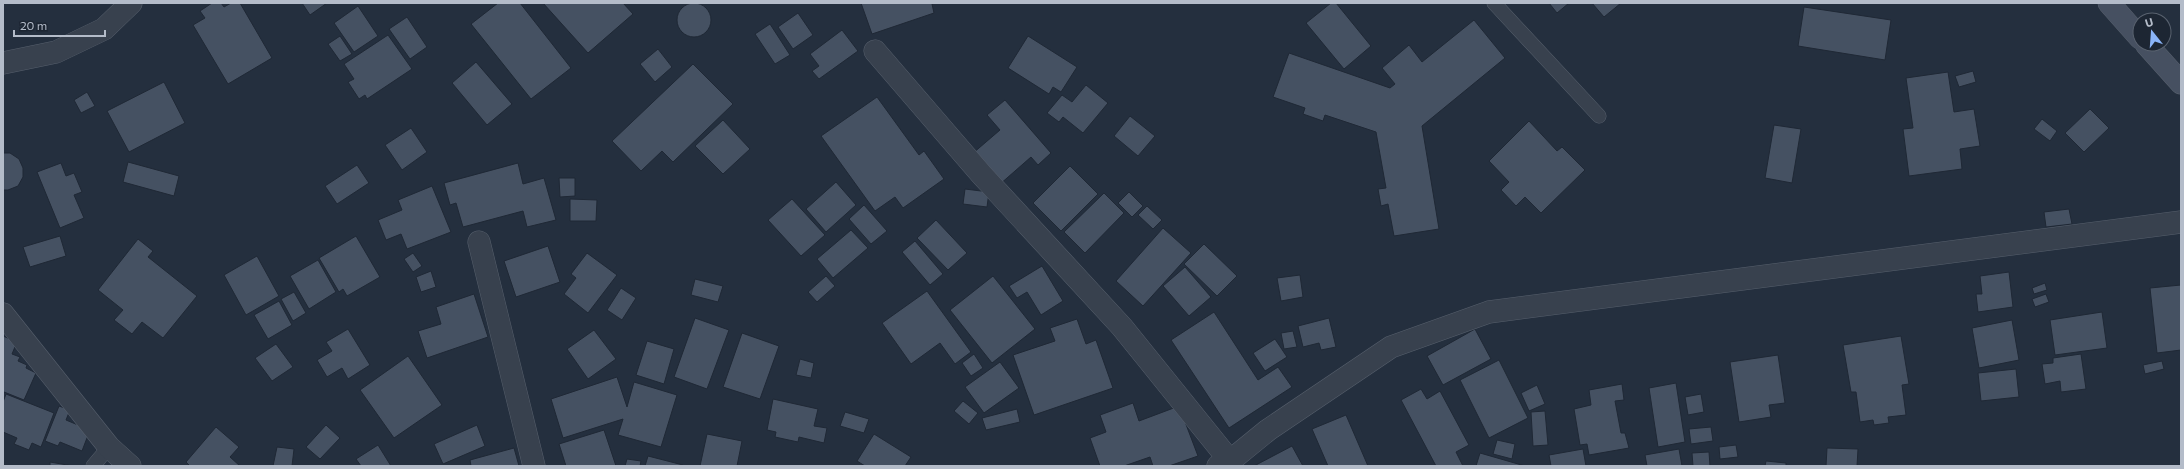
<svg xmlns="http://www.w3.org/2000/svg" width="2184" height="469" viewBox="0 0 2184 469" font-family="Commissioner,sans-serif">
	<rect width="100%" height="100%" fill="#242f3e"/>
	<path fill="#455162" stroke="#1f2835" d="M677 20a17 17 0 1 1 34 0a17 17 0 1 1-34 0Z
		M212,3H221L224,7L231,3H240L272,58L228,84L193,25L205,18L200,11Z
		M302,3H327L310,15Z
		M498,3H520L571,68L531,99L471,24Z
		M543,3H623L633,14L588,53Z
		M861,3H935L932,4L934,13L872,34Z
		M1331,3H1336L1371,46L1344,69L1306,23Z
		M1549,3H1569L1557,13Z
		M1592,3H1621L1604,17Z
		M358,6L378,36L354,52L334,23Z
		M1804,7L1891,20L1885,60L1798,46Z
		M798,13L813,35L793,49L778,27Z
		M407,17L427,47L410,59L389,29Z
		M1474,20L1505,58L1422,126L1439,229L1394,236L1388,204L1381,206L1378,189L1386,188L1376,132L1325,115L1323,121L1303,114L1305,108L1273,97L1289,53L1390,88L1395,84L1382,68L1409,45L1422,62Z
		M770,24L790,55L775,64L755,34Z
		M842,30L858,51L819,79L812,71L819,66L810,54Z
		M388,35L412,69L367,99L365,95L359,99L348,82L354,79L344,64Z
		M340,36L352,54L340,61L328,44Z
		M1028,36L1077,67L1061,92L1053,87L1049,94L1008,68Z
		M658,49L672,67L655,82L640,64Z
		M476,62L512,104L487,125L452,83Z
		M693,64L733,104L673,162L662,151L641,171L612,141Z
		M1973,71L1976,82L1959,87L1955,76Z
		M1948,72L1954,112L1974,109L1980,146L1960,149L1962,169L1909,176L1903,129L1913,128L1906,78Z
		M164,82L185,123L129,152L107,111Z
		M1086,85L1108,103L1083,133L1063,117L1059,122L1047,113L1062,95L1072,102Z
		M87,92L95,106L81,113L74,100Z
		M877,97L919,155L924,151L944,179L903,208L895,197L875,211L821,136Z
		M1005,100L1051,153L1038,165L1031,157L999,185L972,154L1000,130L987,115Z
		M2090,109L2109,128L2084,152L2065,133Z
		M1130,116L1155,136L1138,156L1114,136Z
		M2042,119L2057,131L2050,141L2034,129Z
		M723,120L750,149L723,174L695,146Z
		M1529,121L1557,151L1562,147L1585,170L1541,213L1525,197L1516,206L1501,190L1509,182L1489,161Z
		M1774,125L1801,129L1792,183L1765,178Z
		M411,128L427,152L402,170L385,145Z
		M3,153H10L19,159L23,168V177L18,186L8,190H3Z
		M128,162L179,176L174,196L123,182Z
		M61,163L66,176L74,173L82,192L74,195L84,218L60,228L37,172Z
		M518,163L523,184L544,178L556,220L527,227L523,211L463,227L456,203L450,205L444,183Z
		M357,165L369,183L337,204L325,186Z
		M1070,166L1098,194L1061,231L1033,203Z
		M559,178H575V196L560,197Z
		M836,182L856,205L826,232L806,209Z
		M432,186L451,232L407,249L401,234L386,240L378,220L402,210L398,200Z
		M965,189L989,192L987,207L963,204Z
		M1129,192L1143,206L1132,217L1118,203Z
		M1104,193L1124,213L1085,253L1064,232Z
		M570,199L597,200L596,221H570Z
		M792,199L825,235L801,256L768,220Z
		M864,205L887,231L871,244L849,219Z
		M1147,206L1162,220L1153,229L1138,215Z
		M2069,209L2072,224L2046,227L2044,212Z
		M936,220L967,253L948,270L917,238Z
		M1163,228L1191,253L1143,306L1116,281Z
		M851,230L868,248L833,278L817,259Z
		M60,236L66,256L30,267L23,247Z
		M356,236L380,277L347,296L343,289L339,292L319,258Z
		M138,239L153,251L148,257L197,296L163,338L142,322L132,334L114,320L123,310L98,290Z
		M915,241L943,274L930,285L902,252Z
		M1204,244L1237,276L1217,296L1184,264Z
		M548,246L560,282L516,297L504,261Z
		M413,253L422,266L413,272L404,259Z
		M587,253L617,275L588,313L564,294L576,278L571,274Z
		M257,256L279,296L246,315L224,275Z
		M318,260L336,292L309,309L290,276Z
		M1042,266L1063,301L1041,315L1027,292L1017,298L1009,286Z
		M1185,267L1211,297L1189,316L1163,286Z
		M431,271L436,287L421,292L416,277Z
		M2009,272L2013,307L1978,312L1976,294H1982L1980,276Z
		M1300,275L1303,297L1281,301L1277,278Z
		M826,276L835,286L817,302L808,292Z
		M993,276L1035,329L992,363L950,310Z
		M695,279L723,286L718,302L691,295Z
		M2045,283L2047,290L2034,294L2032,288Z
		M2181,285V350L2157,353L2150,288Z
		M621,288L636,298L622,320L607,310Z
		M927,291L971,352L955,364L940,343L911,364L882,323Z
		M294,292L306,313L293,321L281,299Z
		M474,294L488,337L427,358L418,331L441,324L436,307Z
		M2046,294L2049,302L2035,307L2032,299Z
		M279,301L292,325L268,339L254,315Z
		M1214,312L1258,380L1278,367L1292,387L1229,428L1171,340Z
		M2102,312L2107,348L2055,355L2050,320Z
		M695,318L729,330L707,389L674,377Z
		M1329,318L1336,347L1321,350L1319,343L1303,347L1298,326Z
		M1077,319L1086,344L1096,340L1113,388L1034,415L1013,355L1055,341L1050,328Z
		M2012,320L2019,360L1979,368L1972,328Z
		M348,329L370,365L348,379L342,368L327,377L317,360L332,351L326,342Z
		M1475,329L1491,359L1443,385L1427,356Z
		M594,330L616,359L588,379L567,349Z
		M1293,331L1297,347L1284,349L1281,333Z
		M742,333L779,346L760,399L723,387Z
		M3,336L17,342L12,354L20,357L18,361L27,365L26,368L36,373L24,400L4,392L3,395Z
		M1901,336L1909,384L1902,385L1906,415L1888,417L1889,423L1874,425L1873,420L1860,422L1856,392H1851L1843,345Z
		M1275,339L1287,357L1265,371L1253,353Z
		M647,341L674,349L664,384L636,375Z
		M276,344L293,367L272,381L255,358Z
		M974,354L983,368L971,376L962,363Z
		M2081,354L2086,389L2061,392L2060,381L2045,384L2042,364L2053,363V358Z
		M1778,355L1785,403L1769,405L1771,417L1739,422L1730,362Z
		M408,356L442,405L394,438L360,390Z
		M800,359L814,363L811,378L796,375Z
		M1499,360L1528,418L1489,438L1460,380Z
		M2162,361L2164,369L2145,374L2143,365Z
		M1000,362L1019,388L984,413L965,387Z
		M2016,369L2019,397L1981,401L1978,373Z
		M617,377L627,407L634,382L677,395L661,447L618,435L623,419L563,438L551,399Z
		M1676,383L1685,442L1658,447L1649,388Z
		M1622,384L1624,400L1615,401L1621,433H1625L1629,448L1589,455L1587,444L1580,445L1574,409L1591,405L1589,390Z
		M1537,385L1545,404L1529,411L1521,393Z
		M1421,389L1427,399L1440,391L1469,445L1456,452L1463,466H1436L1401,400Z
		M6,394L54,413L41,447L32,443L29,450L14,444L17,438L3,432V402Z
		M1701,394L1704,412L1688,415L1685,397Z
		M773,399L818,409L814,426L827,428L824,443L799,437L798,442L775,437L776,432L767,430Z
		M963,401L978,413L969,424L954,411Z
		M1133,403L1139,421L1179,406L1198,456L1169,466H1153L1150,457L1124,466H1100L1090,438L1106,432L1100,415Z
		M59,406L70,410L66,420L90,430L82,451L60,442L58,446L45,441Z
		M1017,409L1020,422L986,430L982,418Z
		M1545,411L1548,445L1533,446L1531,412Z
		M845,412L869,419L864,433L840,426Z
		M1346,415L1368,466H1328L1312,429Z
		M326,425L340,438L320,459L306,447Z
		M477,425L485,446L443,464L434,444Z
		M216,427L239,447L230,457L240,466H190L186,462Z
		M1711,427L1713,441L1691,444L1689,429Z
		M604,430L616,466H566L559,444Z
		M707,434L742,441L737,466H700Z
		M874,434L911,457L905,466H865L857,461Z
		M1497,440L1515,444L1512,459L1493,454Z
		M378,445L391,466H361L356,459Z
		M1736,445L1738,457L1720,459L1719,447Z
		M1292,446L1303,466H1254Z
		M277,447L294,449L292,466H273Z
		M514,448L519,466H471L470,460Z
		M1827,448L1858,449L1857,466H1826Z
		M1583,449L1586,466H1551L1549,455Z
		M1679,449L1682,466H1647L1645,455Z
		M1709,452L1710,466H1693L1692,453Z
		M1480,453L1525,466H1476Z
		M648,456L683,465L682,466H645Z
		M627,459L641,461L640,466H625Z
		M1766,461L1786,463V466H1765Z
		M50,462L73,466H50Z"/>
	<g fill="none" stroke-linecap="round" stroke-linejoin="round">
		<defs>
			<path id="lane" d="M1494,3L1599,116
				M93,466L109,447"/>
			<path id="street" d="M875,51L981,174L1122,327L1230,461
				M3,63L56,52L104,29L131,3
				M479,242L534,466
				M3,314L109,447L130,466
				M1218,466L1230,461L1268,430L1391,347L1489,312L2181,222"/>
			<path id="secondary" d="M2109,3L2140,38
				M2146,44L2181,83"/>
		</defs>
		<use href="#lane" stroke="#565f6c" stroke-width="15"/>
		<use href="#street" stroke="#565f6c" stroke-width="23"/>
		<use href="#secondary" stroke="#565f6c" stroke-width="23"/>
		<use href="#lane" stroke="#38414e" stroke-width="14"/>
		<use href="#street" stroke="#38414e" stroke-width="22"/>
		<use href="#secondary" stroke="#465061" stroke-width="22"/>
	</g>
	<rect width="2184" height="469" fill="none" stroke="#b4bcc9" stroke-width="8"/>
	<g transform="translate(2152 32) rotate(343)"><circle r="19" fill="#1d2633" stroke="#59626f"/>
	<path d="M0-3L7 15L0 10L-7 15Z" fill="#8ab4f8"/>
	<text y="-6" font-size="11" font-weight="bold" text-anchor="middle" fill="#b4bcc9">U</text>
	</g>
	<path d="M14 30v6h91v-6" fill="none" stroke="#b4bcc9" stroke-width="2"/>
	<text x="20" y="30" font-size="12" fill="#b4bcc9" stroke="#1d2633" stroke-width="3" paint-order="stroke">20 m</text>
</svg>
